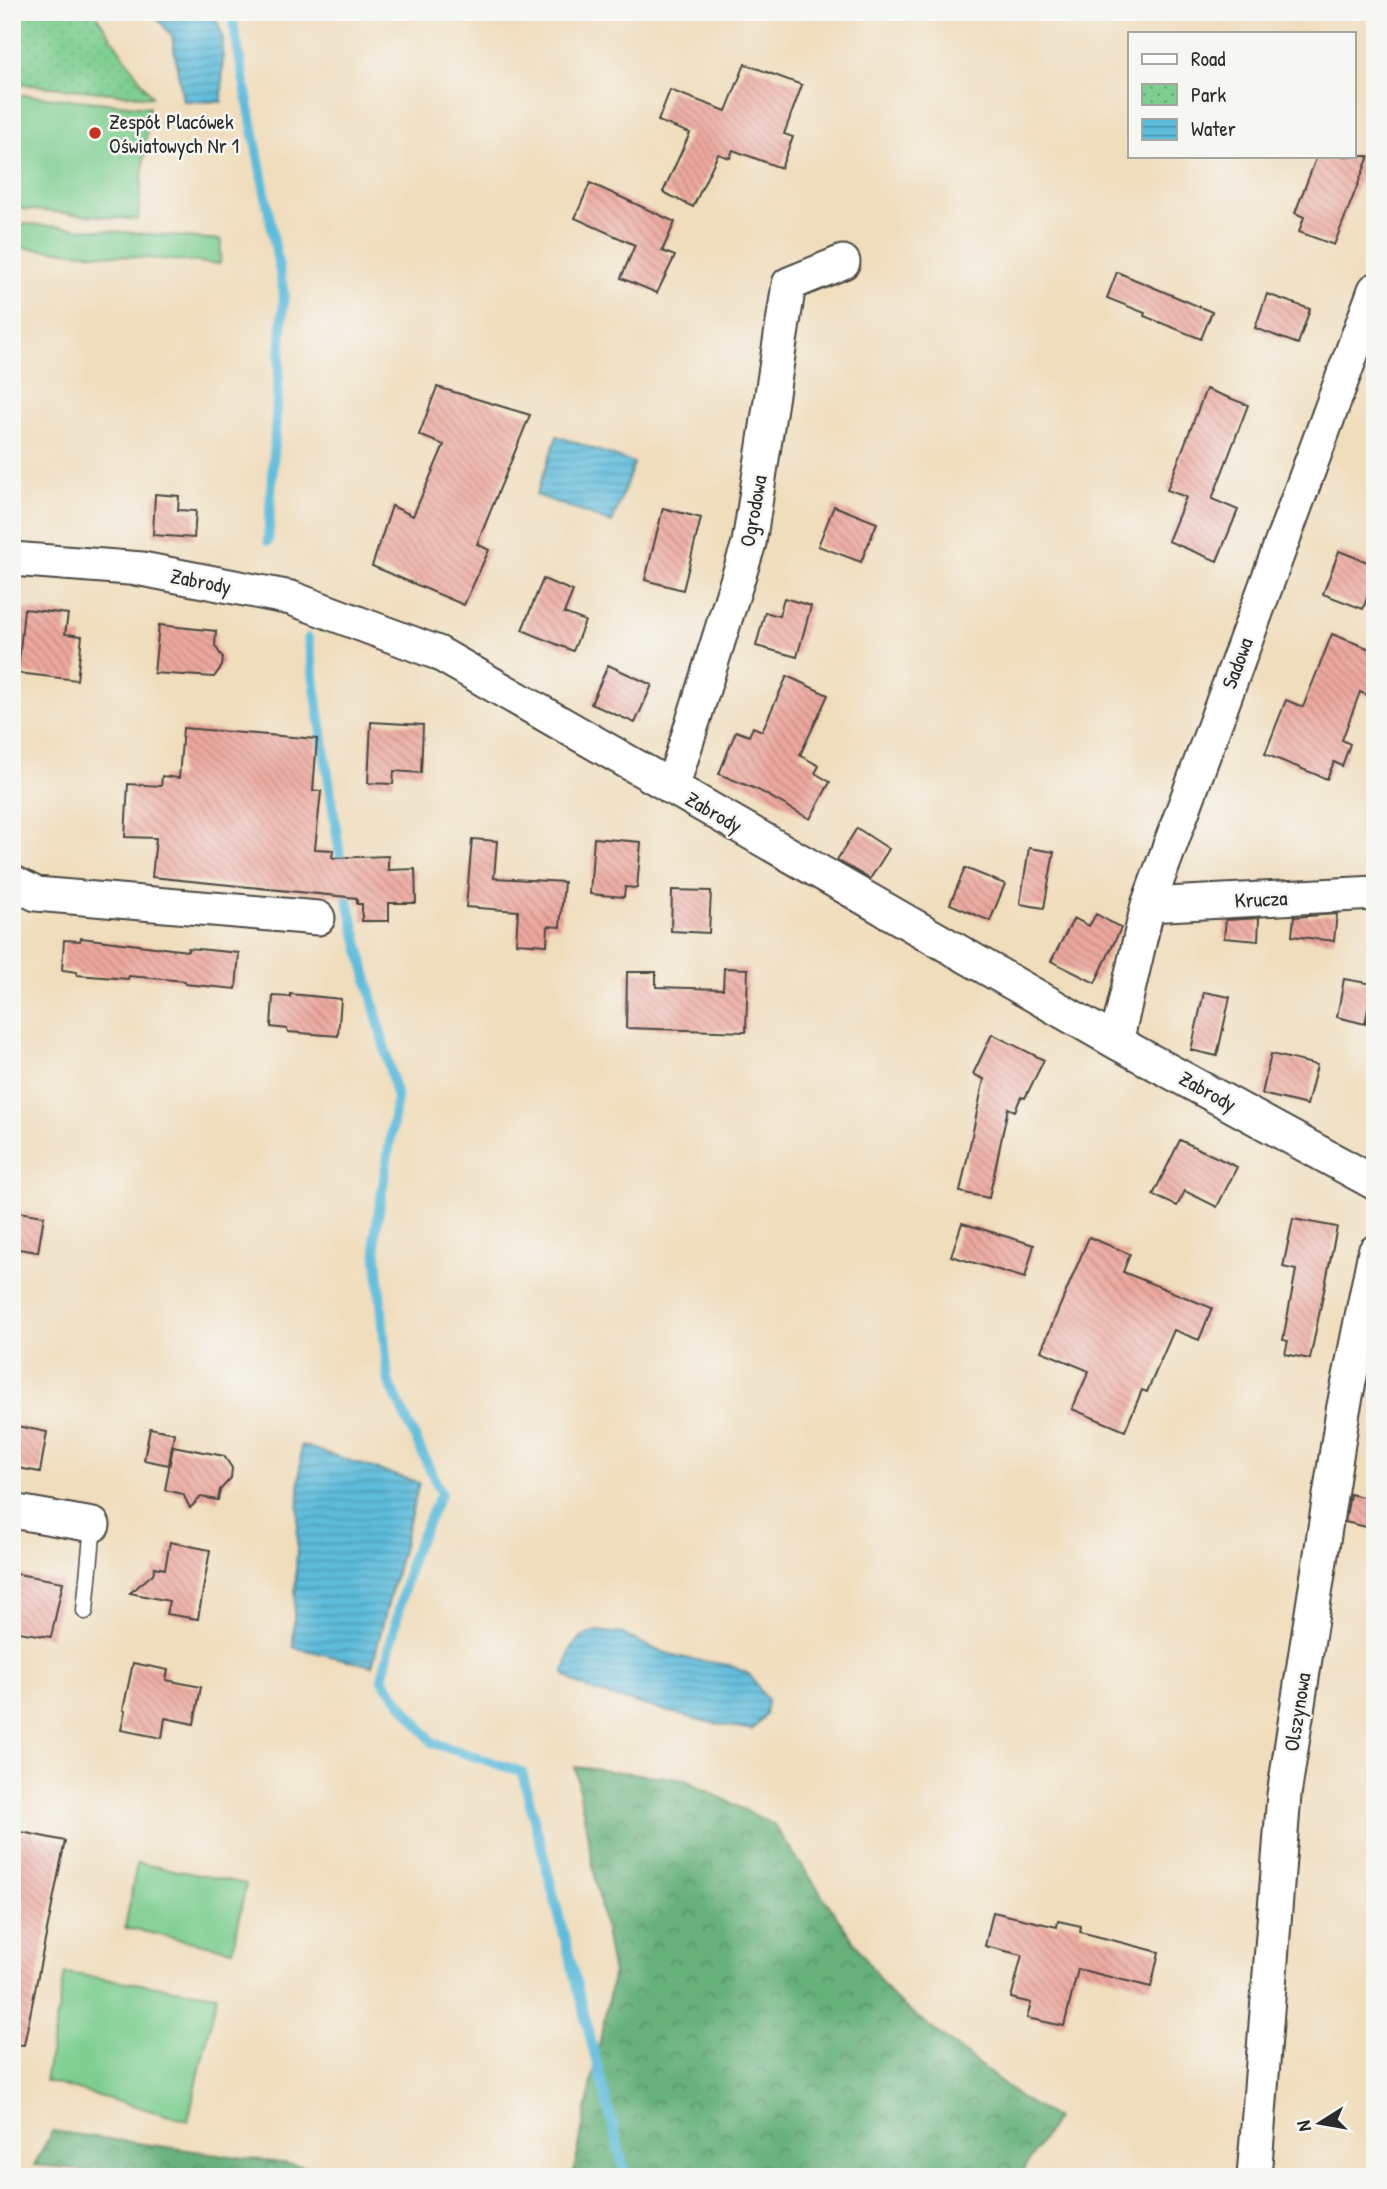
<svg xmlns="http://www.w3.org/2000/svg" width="1387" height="2189" viewBox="0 0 1387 2189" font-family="'Patrick Hand',sans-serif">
	<defs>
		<pattern id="forest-crowns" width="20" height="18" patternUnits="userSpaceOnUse" patternTransform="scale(1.75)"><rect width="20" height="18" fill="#66b17a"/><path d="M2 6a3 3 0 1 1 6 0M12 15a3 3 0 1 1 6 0" fill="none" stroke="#549064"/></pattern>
		<pattern id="park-dots" width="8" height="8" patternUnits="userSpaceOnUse" patternTransform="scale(1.75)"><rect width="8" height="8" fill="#7dce8f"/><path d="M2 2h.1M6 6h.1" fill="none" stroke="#6cb17c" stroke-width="1.8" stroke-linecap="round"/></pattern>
		<pattern id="water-rules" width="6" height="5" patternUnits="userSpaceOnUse" patternTransform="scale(1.75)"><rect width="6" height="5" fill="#5dbcdb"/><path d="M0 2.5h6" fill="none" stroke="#4d99b2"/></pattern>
		<pattern id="building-back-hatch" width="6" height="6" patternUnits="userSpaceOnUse" patternTransform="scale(1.75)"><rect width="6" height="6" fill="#eda89e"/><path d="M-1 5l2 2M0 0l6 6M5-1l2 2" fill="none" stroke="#c08981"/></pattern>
	</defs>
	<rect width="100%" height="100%" fill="#f6f6f2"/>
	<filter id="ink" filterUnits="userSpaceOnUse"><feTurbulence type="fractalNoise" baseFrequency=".0143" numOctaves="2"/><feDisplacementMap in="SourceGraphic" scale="14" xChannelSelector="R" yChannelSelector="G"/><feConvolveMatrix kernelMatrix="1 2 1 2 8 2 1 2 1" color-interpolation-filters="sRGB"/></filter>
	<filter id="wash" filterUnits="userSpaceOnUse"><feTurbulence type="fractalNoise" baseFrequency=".00686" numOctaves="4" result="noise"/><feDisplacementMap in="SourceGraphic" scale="28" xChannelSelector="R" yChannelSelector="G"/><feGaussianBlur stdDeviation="1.57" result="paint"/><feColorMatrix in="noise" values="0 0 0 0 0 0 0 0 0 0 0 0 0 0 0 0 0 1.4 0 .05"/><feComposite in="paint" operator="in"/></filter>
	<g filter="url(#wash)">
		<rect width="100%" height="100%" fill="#f0ddbc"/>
		<path fill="url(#forest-crowns)" stroke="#486e52" stroke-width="2" d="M575,1767L684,1779L774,1825L892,1997L1024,2100L1056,2118L1019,2177H573L613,1975Z
			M52,2131L381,2177H107L76,2169L34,2165Z"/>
		<path fill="url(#park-dots)" stroke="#547c5d" stroke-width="2" d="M12,12H98V18L152,97L12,83Z"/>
		<path fill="#7dce8f" stroke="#547c5d" stroke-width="2" d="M12,94L149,107L138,220L12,208Z
			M12,223L221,240L220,264L12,247Z
			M137,1863L246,1884L233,1950L125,1928Z
			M65,1973L217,1995L188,2121L45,2081Z"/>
		<path fill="url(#water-rules)" stroke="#447483" stroke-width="2" d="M152,12H214L223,38L222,102L183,101L172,36Z
			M557,436L634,463L612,523L536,495Z
			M301,1445L419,1483L372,1666L293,1647Z
			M597,1631L622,1634L659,1651L689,1659L729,1665L749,1674L767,1700L765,1715L752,1730L707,1722L595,1692L577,1684L564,1674C569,1649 572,1639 597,1631Z"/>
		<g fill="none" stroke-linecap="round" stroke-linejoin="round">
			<path stroke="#5dbcdb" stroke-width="10" d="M231,12L284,294L268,541
				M308,638L342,870
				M344,885L397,1098L375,1235L388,1380L441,1493L412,1556L382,1679L433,1743L522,1772L626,2177"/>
		</g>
		<g id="blocks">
			<path fill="url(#building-back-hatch)" d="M745,64L802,85L784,134L793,137L781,168L733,150L730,158L718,154L693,207L663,192L690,133L658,121L670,90L726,111Z
				M1317,156H1369L1334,245L1299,232L1304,217L1295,213Z
				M590,183L675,222L662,251L675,256L657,293L621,278L635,245L575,218Z
				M1117,272L1212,312L1201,339L1144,316L1145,313L1107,298Z
				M1267,294L1310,309L1298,344L1255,328Z
				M437,387L530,415L477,544L489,550L464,605L372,566L392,506L413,516L444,445L419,435Z
				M1206,389L1248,405L1212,499L1238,510L1217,561L1168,541L1186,497L1167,490Z
				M155,494L179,496L178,510L196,511L194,538L153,535Z
				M834,506L877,523L861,562L818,546Z
				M663,508L701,518L683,590L645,580Z
				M1339,551L1375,565V597L1368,595L1363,609L1323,594Z
				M543,579L573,591L564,613L585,621L573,651L522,630Z
				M784,598L811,606L797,657L756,646L765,612L779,616Z
				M24,609L68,614L65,634L82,636L77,680L18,673Z
				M159,625L216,631L215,646L223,658L222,666L214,677L154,673Z
				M1332,634L1375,651V698L1360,692L1342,740L1350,744L1342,766L1334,762L1327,779L1265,754L1286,700L1303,707Z
				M608,665L652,685L635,723L591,704Z
				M787,676L828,695L800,755L819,766L815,773L830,782L810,819L758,790L719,774L736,731L749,736L753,727L762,731Z
				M371,722L423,725L421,773L394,771L393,784L368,783Z
				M183,728L317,739L313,791H321L315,849L333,850L332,858L388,856V870L415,869L416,903H389V921H362V904H357V898L152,877L156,838L125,837L128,784L161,786L162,776L179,778Z
				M857,828L889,849L870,879L837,860Z
				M594,838L641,842L637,888L625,887L624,897L590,894Z
				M472,839L497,841L494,878L564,882L560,927L548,926L547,945L516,943L518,911L466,907Z
				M1029,848L1054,852L1044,908L1020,904Z
				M965,868L1005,884L990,921L950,904Z
				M672,890L711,891L709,933L671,931Z
				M1096,914L1121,928L1095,983L1051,961L1074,918L1089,926Z
				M1337,914L1334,941L1292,936L1294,917Z
				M1259,918L1258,941L1224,938L1226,920Z
				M81,938L188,951V948L239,953L236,989L185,984V981L129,976L128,979L77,975V972L62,970L64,940L80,941Z
				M724,968L748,969L746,1032L626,1028L627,972H656V987L723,989Z
				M1344,979L1373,984L1365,1024L1337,1017Z
				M1204,992L1230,997L1217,1056L1191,1050Z
				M290,994L341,999L338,1036L288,1032L287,1029L271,1027L273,996L290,997Z
				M992,1034L1044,1060L1025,1098L1021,1097L1015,1111L1008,1108L989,1198L960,1192L984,1079L973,1074Z
				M1271,1054L1317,1065L1307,1105L1262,1094Z
				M1180,1140L1237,1167L1217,1207L1185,1191L1177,1206L1153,1195Z
				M12,1211L44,1216L38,1252L12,1248Z
				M1293,1219L1337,1227L1310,1359L1285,1354L1288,1341L1283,1340L1296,1270L1283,1267Z
				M962,1223L1034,1245L1025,1278L951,1256Z
				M1089,1237L1130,1254L1123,1272L1212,1308L1199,1340L1174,1330L1147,1392L1142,1390L1125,1431L1072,1409L1089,1371L1041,1351Z
				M12,1425L47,1432L40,1472L12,1467Z
				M150,1428L174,1433L169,1465L144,1460Z
				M173,1446L224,1456L232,1468L231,1478L220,1490L218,1500L201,1497L190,1508L183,1494L165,1490Z
				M1350,1494L1375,1500V1529L1345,1522Z
				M170,1542L210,1550L198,1619L166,1614L169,1601L130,1593L153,1574L155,1567L165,1569Z
				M12,1573L63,1582L51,1637L12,1631Z
				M133,1663L168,1670L166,1680L201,1687L194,1724L165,1718L162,1738L121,1730L125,1711L123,1710Z
				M12,1830L65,1841L24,2045L12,2044Z
				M993,1912L1057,1927L1058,1921L1081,1926L1080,1932L1159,1952L1151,1987L1078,1969L1064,2026L1027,2018L1031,2003L1011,1998L1022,1955L985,1946Z"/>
		</g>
	</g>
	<g filter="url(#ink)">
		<use href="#blocks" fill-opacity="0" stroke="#494641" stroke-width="2"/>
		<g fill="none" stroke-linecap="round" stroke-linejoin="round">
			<defs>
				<path id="service" d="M85,1611L93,1525"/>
				<path id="minor" d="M12,559L142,569L291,598L438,653L1116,1042L1375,1183
					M672,788L749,543L789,284L843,262
					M12,882L36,894L318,918
					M1148,905L1375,893
					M1116,1042L1148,905L1375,290
					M12,1511L93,1525
					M1254,2177L1284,1795L1343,1411L1375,1252"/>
			</defs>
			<use href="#service" stroke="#494641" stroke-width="19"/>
			<use href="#minor" stroke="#494641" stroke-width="37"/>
			<use href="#service" stroke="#fff" stroke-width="16"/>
			<use href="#minor" stroke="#fff" stroke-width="33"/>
		</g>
	</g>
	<circle fill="#c8321e" stroke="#f6f6f2" stroke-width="2.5" cx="95" cy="133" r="7"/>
	<g text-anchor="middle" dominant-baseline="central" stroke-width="5" stroke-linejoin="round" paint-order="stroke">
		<g font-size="21" fill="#2b2b2b" stroke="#f6f6f2" text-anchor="start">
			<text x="109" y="121">Zespół Placówek<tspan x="109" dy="24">Oświatowych Nr 1</tspan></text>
		</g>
		<g font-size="21" fill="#2b2b2b" stroke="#f6f6f2">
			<text transform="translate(753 511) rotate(-80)">Ogrodowa</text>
			<text transform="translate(201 581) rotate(11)">Zabrody</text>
			<text transform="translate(1237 663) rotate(-70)">Sadowa</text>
			<text transform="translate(714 812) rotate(30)">Zabrody</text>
			<text transform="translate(1261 899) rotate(-3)">Krucza</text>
			<text transform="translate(1208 1091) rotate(29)">Zabrody</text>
			<text transform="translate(1297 1712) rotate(-81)">Olszynowa</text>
		</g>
	</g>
	<rect width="1387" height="2189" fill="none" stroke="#f6f6f2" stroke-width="42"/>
	<rect x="1128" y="32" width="228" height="126" fill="#f6f6f2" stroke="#a5a5a2" stroke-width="2"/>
	<rect x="1142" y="54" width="35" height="10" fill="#ffffff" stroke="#a5a5a2" stroke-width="2"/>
	<text x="1191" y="66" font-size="21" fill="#2b2b2b">Road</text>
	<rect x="1142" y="84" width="35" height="21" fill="url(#park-dots)" stroke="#a5a5a2" stroke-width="2"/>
	<text x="1191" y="102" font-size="21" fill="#2b2b2b">Park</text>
	<rect x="1142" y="119" width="35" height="21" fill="url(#water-rules)" stroke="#a5a5a2" stroke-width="2"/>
	<text x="1191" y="136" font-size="21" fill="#2b2b2b">Water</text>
	<g transform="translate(1320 2123) rotate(259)" stroke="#f6f6f2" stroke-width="5" paint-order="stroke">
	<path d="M0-5L12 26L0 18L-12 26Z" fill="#2b2b2b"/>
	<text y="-10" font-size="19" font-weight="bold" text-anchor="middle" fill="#2b2b2b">N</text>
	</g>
</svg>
